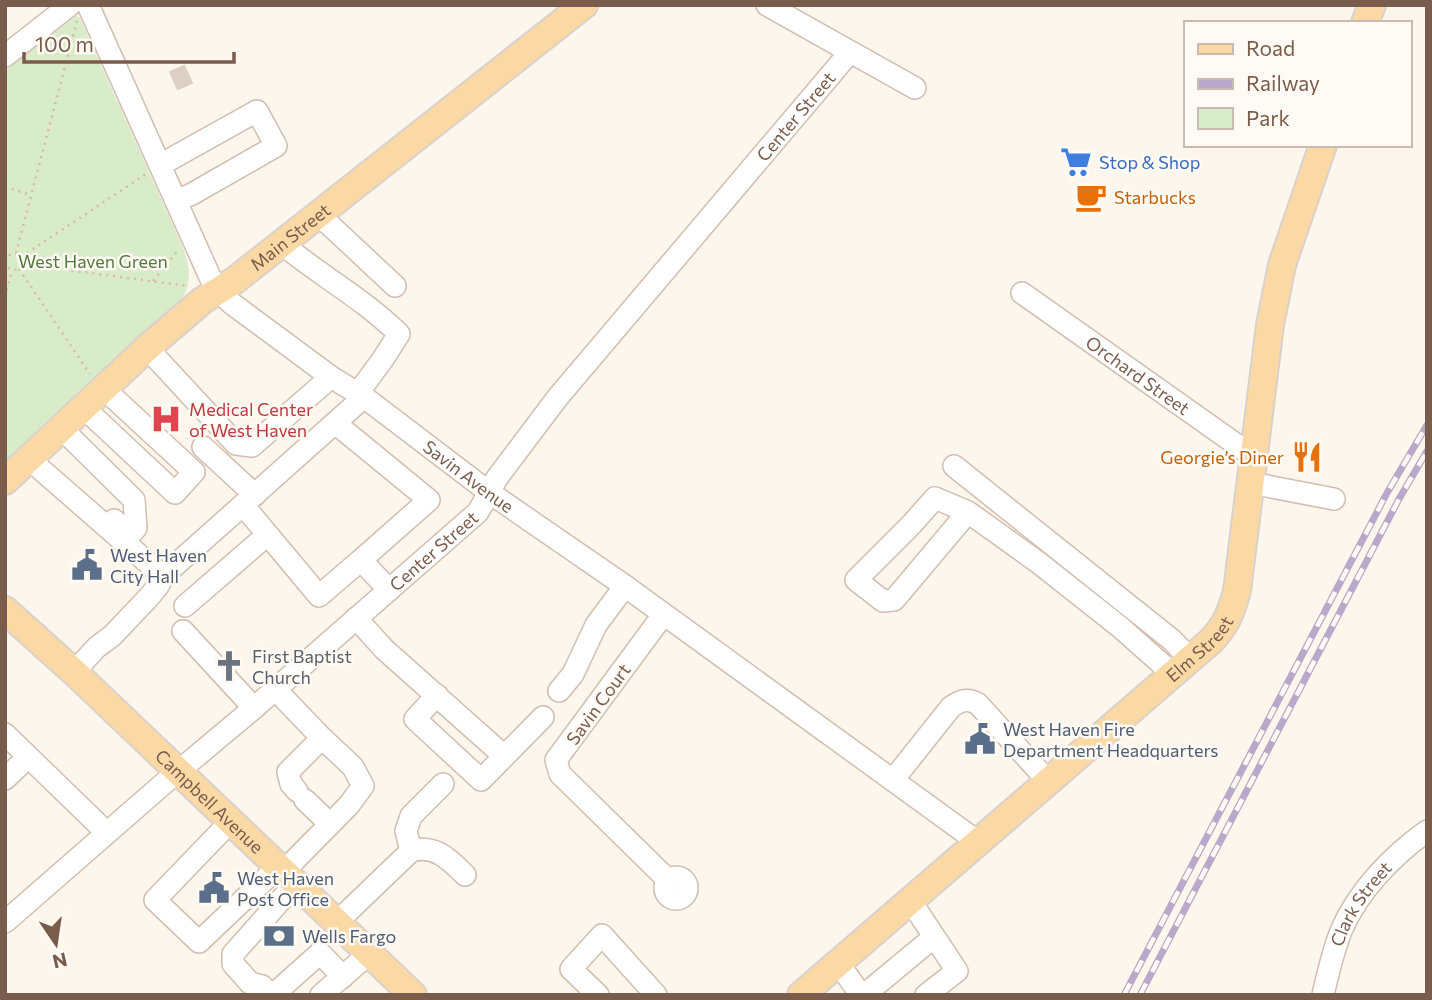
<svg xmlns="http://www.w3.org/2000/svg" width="1432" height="1000" viewBox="0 0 1432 1000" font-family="Commissioner,sans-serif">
	<rect width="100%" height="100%" fill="#fdf6ec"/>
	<path fill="#d8ecc9" d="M76,16L79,17L83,25L181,243C190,264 194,287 177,305L5,465V71Z"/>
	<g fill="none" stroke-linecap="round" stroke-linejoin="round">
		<path stroke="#dcd0c4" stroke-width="21" stroke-dasharray="21 10" stroke-linecap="butt" d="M173,81L189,74"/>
		<defs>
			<g id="minor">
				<path id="s1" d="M88,5L210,277L219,291L231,303L331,377L364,397L490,493L625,586L978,842"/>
				<path d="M767,5L915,88"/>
				<path d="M5,56L70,5"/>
				<path d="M160,165L257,111L276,146L192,194L176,201"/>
				<path d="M318,214L395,286"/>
				<path d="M281,243C319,275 364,299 399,334L383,359L358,393"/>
				<path id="s2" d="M1022,293L1254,457"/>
				<path d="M147,348L236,444L252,446L331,377"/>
				<path d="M83,407L175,493L194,472L103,388"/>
				<path d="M335,423L429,500L361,560"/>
				<path d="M61,428L134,500L136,528L130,535L114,520"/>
				<path d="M203,447L255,495"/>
				<path d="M29,459L163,576L158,586L149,597L112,636L97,647L74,672"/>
				<path d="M954,466L1172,640L1190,659"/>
				<path d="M1251,483L1334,499"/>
				<path d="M243,505L319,596L361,560L389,590"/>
				<path d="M968,512L894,600L883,601L856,580L911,525L935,498L968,512L1039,563L1120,627L1173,674"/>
				<path d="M163,576L364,397"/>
				<path d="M185,606L267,535"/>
				<path d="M663,615L556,760L560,774L668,880"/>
				<path d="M356,618L384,649L504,756"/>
				<path d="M183,631L254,708"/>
				<path d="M275,689L322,738L353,767L363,786L349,805L283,872"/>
				<path d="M559,691L573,674L596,625L625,586"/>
				<path d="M437,695L415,719L481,780L543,717"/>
				<path d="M5,734L107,833"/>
				<path d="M5,779L28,757"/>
				<path d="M893,780L951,707C961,700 968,698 978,704L1048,781"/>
				<path d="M297,791L291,784L288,772L322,738"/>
				<path d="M305,800L330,824"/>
				<path d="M230,822L155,900L199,942L278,867"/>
				<path d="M411,851L406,831L411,816L443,784"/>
				<circle cx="676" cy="888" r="11"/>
				<path d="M910,900L957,971L926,995"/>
				<path id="s3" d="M5,922L162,785L254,708L478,512L497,478L558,397L850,52"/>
				<path d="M337,922L411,851C435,844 450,860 465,875"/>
				<path d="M838,963L861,995"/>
				<path d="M270,995L262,986L250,983L243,975L233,964V954L295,884"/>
				<path d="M273,995L320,953L343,977"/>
				<path d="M321,995L370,953"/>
				<path d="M598,995L571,969L602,935L656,995"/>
				<path d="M864,995L934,937"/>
				<path id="s4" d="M1323,995C1328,973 1333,951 1341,931C1358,891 1392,856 1427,831"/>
			</g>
			<g id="major">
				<path d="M1365,23L1372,5"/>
				<path id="s5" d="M5,481L147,348L203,300L234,281L584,5"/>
				<path id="s6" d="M5,610L74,672L413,995"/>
				<path id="s7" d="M801,995L1211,641C1227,624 1231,612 1237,591L1270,325L1282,265L1323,145"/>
			</g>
		</defs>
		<use href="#minor" stroke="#d1beb0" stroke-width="24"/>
		<use href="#major" stroke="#dad1cd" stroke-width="30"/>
		<path stroke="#d9b8a5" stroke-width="2.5" stroke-dasharray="2 5" stroke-linecap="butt" d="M5,187L31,195
			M16,253L77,21
			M6 262a8 8 0 1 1 16 0a8 8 0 1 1-16 0Z
			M21,257L146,174
			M23,264L188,286
			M19,269L90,374
			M153,281L179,249
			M5,297L12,270"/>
		<use href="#minor" stroke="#fff" stroke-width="21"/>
		<use href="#major" stroke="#fbd9a5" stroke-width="26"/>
		<defs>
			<path id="rail" d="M1124,995L1387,493L1427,425
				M1140,995L1399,499L1427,451"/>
		</defs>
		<use href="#rail" stroke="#b9a8c9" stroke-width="7"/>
		<use href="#rail" stroke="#fffaf3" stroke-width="4.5" stroke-dasharray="13" stroke-linecap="butt"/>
	</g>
	<defs>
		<symbol id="supermarket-bare" viewBox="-9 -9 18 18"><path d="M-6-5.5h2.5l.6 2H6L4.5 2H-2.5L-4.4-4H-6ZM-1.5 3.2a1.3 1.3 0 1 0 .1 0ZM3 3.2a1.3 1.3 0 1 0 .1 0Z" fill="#3f7fe0" stroke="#fffaf3" stroke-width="2.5" paint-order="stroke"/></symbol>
		<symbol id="cafe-bare" viewBox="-9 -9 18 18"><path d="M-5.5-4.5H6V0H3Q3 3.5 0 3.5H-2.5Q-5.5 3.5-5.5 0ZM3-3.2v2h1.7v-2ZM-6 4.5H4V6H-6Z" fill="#e8710a" stroke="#fffaf3" stroke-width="2.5" paint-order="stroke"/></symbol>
		<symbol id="hospital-bare" viewBox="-9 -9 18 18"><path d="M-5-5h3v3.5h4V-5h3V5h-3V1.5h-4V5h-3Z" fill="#e0444e" stroke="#fffaf3" stroke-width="2.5" paint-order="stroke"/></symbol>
		<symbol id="restaurant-bare" viewBox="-9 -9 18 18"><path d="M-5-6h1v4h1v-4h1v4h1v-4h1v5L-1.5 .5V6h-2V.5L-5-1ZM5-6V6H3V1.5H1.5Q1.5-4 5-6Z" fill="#e8710a" stroke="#fffaf3" stroke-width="2.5" paint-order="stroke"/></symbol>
		<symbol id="civic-bare" viewBox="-9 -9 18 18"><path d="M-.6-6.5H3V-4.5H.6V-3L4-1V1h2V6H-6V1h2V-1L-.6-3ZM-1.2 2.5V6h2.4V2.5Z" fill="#5c6f8a" stroke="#fffaf3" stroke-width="2.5" paint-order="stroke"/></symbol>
		<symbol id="church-bare" viewBox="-9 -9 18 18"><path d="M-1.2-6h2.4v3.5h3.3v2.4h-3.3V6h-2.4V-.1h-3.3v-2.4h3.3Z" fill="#6b7280" stroke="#fffaf3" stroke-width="2.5" paint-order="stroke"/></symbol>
		<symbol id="bank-bare" viewBox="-9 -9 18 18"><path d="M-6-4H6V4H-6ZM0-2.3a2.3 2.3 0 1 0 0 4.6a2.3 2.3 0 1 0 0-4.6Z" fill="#5c6f8a" stroke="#fffaf3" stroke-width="2.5" paint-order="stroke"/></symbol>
	</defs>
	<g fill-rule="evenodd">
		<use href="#supermarket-bare" x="1054" y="140" width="44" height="44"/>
		<use href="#cafe-bare" x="1069" y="175" width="44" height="44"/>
		<use href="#hospital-bare" x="144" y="397" width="44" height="44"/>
		<use href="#restaurant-bare" x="1285" y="435" width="44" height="44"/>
		<use href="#civic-bare" x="65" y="543" width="44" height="44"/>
		<use href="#church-bare" x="207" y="644" width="44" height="44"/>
		<use href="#civic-bare" x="958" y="717" width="44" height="44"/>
		<use href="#civic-bare" x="192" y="866" width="44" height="44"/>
		<use href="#bank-bare" x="257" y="914" width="44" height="44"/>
	</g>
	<g text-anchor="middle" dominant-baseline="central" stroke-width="5" stroke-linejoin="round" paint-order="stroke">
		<g font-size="18" fill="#7a5c4d" stroke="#fffaf3">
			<text stroke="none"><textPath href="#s3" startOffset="1134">Center Street</textPath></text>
			<text stroke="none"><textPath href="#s5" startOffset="376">Main Street</textPath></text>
			<text stroke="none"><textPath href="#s2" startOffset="142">Orchard Street</textPath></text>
			<text stroke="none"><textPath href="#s1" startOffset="626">Savin Avenue</textPath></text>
			<text stroke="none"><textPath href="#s3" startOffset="567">Center Street</textPath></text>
			<text stroke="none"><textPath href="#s7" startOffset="528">Elm Street</textPath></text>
			<text transform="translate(598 704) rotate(-54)">Savin Court</text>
			<text stroke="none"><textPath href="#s6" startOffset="280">Campbell Avenue</textPath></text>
			<text stroke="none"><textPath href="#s4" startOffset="100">Clark Street</textPath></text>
		</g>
		<g font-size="18" fill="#366cbe" stroke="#fffaf3" text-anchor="start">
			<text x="1099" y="162">Stop &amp; Shop</text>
		</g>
		<g font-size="18" fill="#c56008" stroke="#fffaf3" text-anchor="start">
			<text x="1114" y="197">Starbucks</text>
			<text x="1284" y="457" text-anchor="end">Georgie’s Diner</text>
		</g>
		<g font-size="18" fill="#537a41" stroke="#fffaf3">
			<text x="93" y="261">West Haven Green</text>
		</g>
		<g font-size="18" fill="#be3a42" stroke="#fffaf3" text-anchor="start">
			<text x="189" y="409">Medical Center<tspan x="189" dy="21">of West Haven</tspan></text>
		</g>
		<g font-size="18" fill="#4e5e75" stroke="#fffaf3" text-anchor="start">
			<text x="110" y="555">West Haven<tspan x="110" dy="21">City Hall</tspan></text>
			<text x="1003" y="729">West Haven Fire<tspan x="1003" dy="21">Department Headquarters</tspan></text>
			<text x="237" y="878">West Haven<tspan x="237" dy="21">Post Office</tspan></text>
			<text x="302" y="936">Wells Fargo</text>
		</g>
		<g font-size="18" fill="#5b616d" stroke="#fffaf3" text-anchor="start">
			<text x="252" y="656">First Baptist<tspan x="252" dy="21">Church</tspan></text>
		</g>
	</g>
	<rect width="1432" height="1000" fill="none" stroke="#7a5c4d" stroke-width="14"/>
	<rect x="1184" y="21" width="228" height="126" fill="#fffaf3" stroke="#cabbb1" stroke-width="2"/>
	<rect x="1198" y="44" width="35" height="10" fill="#fbd9a5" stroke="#cabbb1" stroke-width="2"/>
	<text x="1246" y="56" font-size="21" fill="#7a5c4d">Road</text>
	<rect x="1198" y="79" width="35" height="10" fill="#b9a8c9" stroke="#cabbb1" stroke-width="2"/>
	<text x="1246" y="91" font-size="21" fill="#7a5c4d">Railway</text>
	<rect x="1198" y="108" width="35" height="21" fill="#d8ecc9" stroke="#cabbb1" stroke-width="2"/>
	<text x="1246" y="126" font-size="21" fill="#7a5c4d">Park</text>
	<g transform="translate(56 944) rotate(167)" stroke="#fffaf3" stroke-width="5" paint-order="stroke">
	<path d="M0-5L12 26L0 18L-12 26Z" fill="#7a5c4d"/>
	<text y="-10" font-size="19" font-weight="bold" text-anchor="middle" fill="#7a5c4d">N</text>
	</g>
	<path d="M24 52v10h210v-10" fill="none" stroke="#7a5c4d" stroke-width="3.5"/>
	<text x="35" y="52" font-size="21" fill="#7a5c4d" stroke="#fffaf3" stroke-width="5" paint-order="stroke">100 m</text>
</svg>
